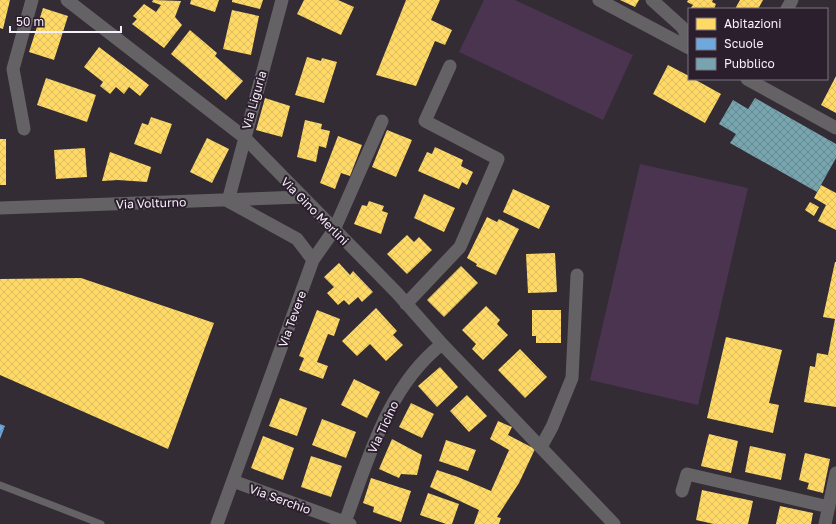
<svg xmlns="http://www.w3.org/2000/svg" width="836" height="524" viewBox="0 0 836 524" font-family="'Golos Text',sans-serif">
	<defs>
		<pattern id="homes-cross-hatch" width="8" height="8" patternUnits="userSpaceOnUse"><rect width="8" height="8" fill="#ffd966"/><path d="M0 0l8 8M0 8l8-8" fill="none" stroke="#dbbc61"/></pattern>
		<pattern id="schools-cross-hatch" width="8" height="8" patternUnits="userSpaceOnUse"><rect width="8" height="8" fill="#6fa8dc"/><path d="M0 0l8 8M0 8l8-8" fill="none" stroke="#648bb0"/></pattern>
		<pattern id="public-cross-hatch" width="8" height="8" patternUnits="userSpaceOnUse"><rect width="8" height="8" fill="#76a5af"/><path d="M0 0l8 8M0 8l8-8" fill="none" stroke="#698991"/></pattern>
	</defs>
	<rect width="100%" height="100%" fill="#332c34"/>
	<path fill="#4a3450" d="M484,0H515L633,55L603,120L459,52Z
		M640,164L748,188L698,405L590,380Z"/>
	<path fill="url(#homes-cross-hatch)" d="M0,0H10L3,29L0,28Z
		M153,0L181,1L175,17L182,25L164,48L132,24L137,19L133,16L144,4L156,12L161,5L152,2Z
		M191,0H219L215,12L190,4Z
		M232,0H263L260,9L232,2Z
		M304,0H338L354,7L341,35L297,14Z
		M406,0H440L431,20L452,30L445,45L435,41L416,86L376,75Z
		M620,0H639L635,7Z
		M688,0H713L712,2L716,4L714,9H690L693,5L687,2Z
		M740,0H763L758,9H735Z
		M43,8L68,16L54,60L29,52Z
		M232,10L259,16L251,55L223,49Z
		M190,30L217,53L215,56L243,81L226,100L171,54Z
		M99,47L149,85L140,96L129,87L124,94L116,87L110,94L100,86L103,82L84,67Z
		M307,57L321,61L322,58L337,62L324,103L295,95Z
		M668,65L689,76V79H694L721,94L705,123L653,94Z
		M836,76V113L821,105Z
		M46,78L96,95L87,122L37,105Z
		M265,98L290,106L282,137L256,130Z
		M151,117L172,124L161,154L134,144L142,123L148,125Z
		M305,120L322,124L321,129L330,131L326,148L319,146L316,162L297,157Z
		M387,130L412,140L396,177L372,167Z
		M338,136L362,145L350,176L341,173L335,189L320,183Z
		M207,138L229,149L212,183L190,172Z
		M0,139H6V185H0Z
		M435,147L463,160L461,166L473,172L467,185L462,182L459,189L418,171L427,152L432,154Z
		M85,148L87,177L56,179L54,150Z
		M110,152L151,167L147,182L118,180L102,181Z
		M821,185L836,193V230L818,221L826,205L814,198Z
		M513,189L550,206L539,229L503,212Z
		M424,194L455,208L444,232L414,218Z
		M369,201L384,206L382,211L388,213L381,234L354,224L362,205L367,206Z
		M810,202L819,207L814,216L805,210Z
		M487,217L497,222L499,219L519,229L496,275L476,266L477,264L467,258Z
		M407,235L414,242L419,237L432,250L407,274L387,254Z
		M555,253L557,292L528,293L526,254Z
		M835,262H836V407L804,402L810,366L815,367L817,353L828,355L835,319L823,317Z
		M339,263L350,275L353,271L373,292L362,302L358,297L349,305L344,300L338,305L327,293L334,287L324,277Z
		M461,266L478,283L444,317L427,300Z
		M81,278L214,323L168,449L0,375V279Z
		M486,306L500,320L497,324L508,335L483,360L472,349L476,344L462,330Z
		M376,308L397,331L393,335L403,345L386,361L370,344L357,356L342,341Z
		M317,310L340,319L334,336L328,334L317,362L328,366L323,379L299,370L304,358L299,356Z
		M532,310H561V343H536V336H532Z
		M726,337L782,350L769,403L779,405L773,433L707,418Z
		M520,349L547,377L525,398L498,370Z
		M440,367L458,387L437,407L418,386Z
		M354,379L380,392L367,418L341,405Z
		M467,395L487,416L469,432L450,411Z
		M280,398L307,408L297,436L269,426Z
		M411,403L434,414L422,438L399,427Z
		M322,419L356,432L346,458L312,445Z
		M498,421L512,427L508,435L535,449L519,483L497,517L501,518L499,524H474L479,510L430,487L437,470L458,477L491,491L509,450L490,439Z
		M709,434L738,441L731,473L701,466Z
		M263,436L294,448L283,480L251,468Z
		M392,439L422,455L417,475L401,474L399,478L379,469Z
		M446,440L476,450L468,471L439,461Z
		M750,446L786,454L781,480L745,472Z
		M805,453L830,459L823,493L807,489L809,483L799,480Z
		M311,456L342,466L331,497L301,487Z
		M371,478L411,491L401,522L373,512L374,507L363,503Z
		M702,490L753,501L748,524H714L696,520Z
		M428,493L459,504L452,524H446L420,515Z
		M780,506L813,513L811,524H776Z"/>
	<path fill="url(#schools-cross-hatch)" d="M0,424L5,426L0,439Z"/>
	<path fill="url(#public-cross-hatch)" d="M755,98L836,144V158L817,192L730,143L736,134L719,124L733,100L748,109Z"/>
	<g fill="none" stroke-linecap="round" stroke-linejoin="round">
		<path stroke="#656265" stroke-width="7" d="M0,485L101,524"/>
		<path stroke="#656265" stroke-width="13" d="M67,0L244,137L397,293L442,344L614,524
			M282,0L228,201L297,239L313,260
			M599,0L689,48
			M652,0L682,27L689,39
			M787,9L792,0
			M747,79L836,128
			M24,129L13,69L32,0
			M0,208L301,197
			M406,304L460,247L498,159L425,121L450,66
			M541,447L552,427L572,378L577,275
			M233,481L350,524
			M682,491L687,474L829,507
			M345,522C368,460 387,387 442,344
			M217,524L313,260L334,230L382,121
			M825,524L836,473"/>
	</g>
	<g text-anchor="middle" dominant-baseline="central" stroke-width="4" stroke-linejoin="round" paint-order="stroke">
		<g font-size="12" fill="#f7eff9" stroke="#2b1f2d">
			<text transform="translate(254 100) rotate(-74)">Via Liguria</text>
			<text transform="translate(151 203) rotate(-2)">Via Volturno</text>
			<text transform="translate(315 211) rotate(45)">Via Gino Merlini</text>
			<text transform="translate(292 319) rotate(-70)">Via Tevere</text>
			<text transform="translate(383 427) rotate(-65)">Via Ticino</text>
			<text transform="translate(280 499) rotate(20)">Via Serchio</text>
		</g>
	</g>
	<rect x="688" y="8" width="140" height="72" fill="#2b1f2d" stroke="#7d727f"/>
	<rect x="696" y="18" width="20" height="12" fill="#ffd966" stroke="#7d727f"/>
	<text x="724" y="28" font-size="12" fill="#f7eff9">Abitazioni</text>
	<rect x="696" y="38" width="20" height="12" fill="#6fa8dc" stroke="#7d727f"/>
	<text x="724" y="48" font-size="12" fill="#f7eff9">Scuole</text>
	<rect x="696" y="58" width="20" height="12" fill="#76a5af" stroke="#7d727f"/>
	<text x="724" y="68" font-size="12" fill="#f7eff9">Pubblico</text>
	<path d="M10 26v6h111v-6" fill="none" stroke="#f7eff9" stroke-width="2"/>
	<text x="16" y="26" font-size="12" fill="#f7eff9" stroke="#2b1f2d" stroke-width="3" paint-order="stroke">50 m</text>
</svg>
